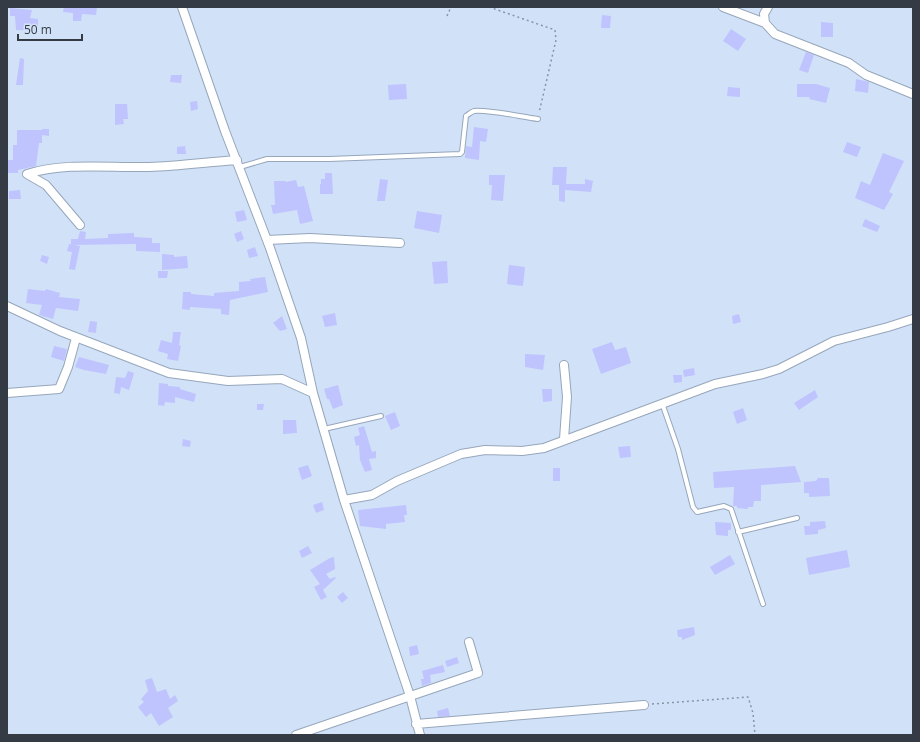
<svg xmlns="http://www.w3.org/2000/svg" width="920" height="742" viewBox="0 0 920 742" font-family="'Open Sans',sans-serif">
	<rect width="100%" height="100%" fill="#d1e2f8"/>
	<path fill="#bfc3fe" d="M64,7H97L96,15L82,14L81,21H73V13L63,12Z
		M10,8L32,10L30,18L38,19V31L16,30L15,16H10Z
		M602,15L611,16L610,28H601Z
		M821,22L833,23V37H821Z
		M731,29L746,39L738,51L723,41Z
		M806,52L814,55L808,73L799,70Z
		M20,58L24,59L23,85H16Z
		M171,75H182L181,83L170,82Z
		M856,79L869,82L868,93L855,91Z
		M406,84L407,99L389,100L388,85Z
		M797,84H816L830,88L826,103L809,99L810,97H797Z
		M728,87L740,88V97L727,96Z
		M197,101L198,109L191,111L190,102Z
		M115,104H127L128,119H123L124,124L115,125Z
		M474,127L488,129L486,142L480,141L479,160L465,158L466,146L472,147Z
		M42,129H49V136L42,135Z
		M17,130H42V143H39L36,166L18,170V173H7V160H13V145H17Z
		M847,142L861,147L857,157L843,152Z
		M185,146L186,154H177V147Z
		M883,153L904,161L889,192L893,194L884,210L855,198L861,181L870,185Z
		M553,167H567L566,184H585V179L593,181L591,192L565,190V202L559,201V185H552Z
		M325,173H332L333,194H320V184H321V179H325Z
		M489,175H505L503,201L491,200L492,185H489Z
		M380,179L388,180L385,201H377Z
		M296,180L298,187L304,186L313,221L300,224L297,210L273,214L271,205H275L274,181H286V182Z
		M20,190L21,199H9V191Z
		M244,210L247,220L237,222L235,212Z
		M417,211L442,215L439,233L414,228Z
		M865,219L880,226L877,232L862,226Z
		M80,231L86,232L85,239L108,238V234L134,233V237L152,238V243H160V252L136,251V244L71,245V239H78Z
		M241,231L244,239L237,242L234,234Z
		M69,244L80,246L75,270L69,269L72,252L67,251Z
		M255,247L258,256L249,258L247,250Z
		M162,254L174,255V257L187,256L188,268L162,270Z
		M42,255L49,257L47,264L40,261Z
		M447,261L448,283L434,284L432,262Z
		M509,265L525,267L523,286L507,284Z
		M158,271H168L167,278H158Z
		M265,277L268,292L230,300L229,315L221,314V309L190,307V310L182,309L183,292H191V294L214,296V293L239,291V282L251,281L250,279Z
		M28,289L45,291L46,289L60,293L59,297L80,299L78,311L56,308L53,319L39,315L42,305L26,303Z
		M335,313L337,325L325,327L322,316Z
		M739,314L741,322L733,324L732,316Z
		M282,316L287,329L280,331L273,323Z
		M90,321L97,322L96,333L88,332Z
		M173,332H181L179,345L181,346L178,361L167,359L168,354L158,351L161,340L172,343Z
		M612,342L615,350L626,347L631,363L601,374L592,349Z
		M54,346L67,349L64,361L51,357Z
		M525,354L545,355L543,370L525,367Z
		M79,357L109,365L106,374L84,370L75,367Z
		M694,368L695,375L684,377L683,370Z
		M128,371L134,373L129,390L121,387L120,394L114,393L116,377L125,378Z
		M673,375H682V382L674,383Z
		M159,383L168,384V386L180,387V389L196,394L194,402L175,397V403L165,402L164,406L158,405Z
		M338,385L343,405L333,409L329,399H327L324,389Z
		M542,389H552V401L543,402Z
		M815,390L818,397L799,410L794,403Z
		M257,404H264L263,410H257Z
		M743,408L747,420L737,424L733,412Z
		M395,412L400,426L391,430L385,416Z
		M283,420H296L297,433L283,434Z
		M364,426L372,452L376,451V458L369,459L372,470L365,472L360,460L359,445L356,446L354,437L360,435L358,428Z
		M183,439L191,441L190,447L182,446Z
		M630,446L631,457L620,458L618,447Z
		M308,465L312,476L302,480L298,468Z
		M795,466L801,482L761,485V501H754L753,507H748V509L737,508V506H733L734,487L714,488L713,472Z
		M553,468H560V481H553Z
		M818,478H829L830,496L809,497V493H804V482L816,481Z
		M322,502L324,510L316,513L313,505Z
		M406,505L407,515H404L405,522L386,524V529L360,526L358,510Z
		M825,521L826,528L818,530V534L805,535L804,526H810V522Z
		M715,522L731,523V530H728V536L716,535Z
		M308,546L312,553L302,558L299,551Z
		M847,550L850,567L809,575L806,558Z
		M730,555L735,564L715,575L710,567Z
		M334,557L335,569L326,574L330,579L335,577L336,578L323,590L327,597L321,600L314,587L320,584L310,570L330,558Z
		M343,592L348,598L342,603L337,597Z
		M694,627L695,635L682,640V637H678L677,630Z
		M417,645L419,654L410,656L409,647Z
		M457,657L459,663L447,667L445,661Z
		M443,665L445,672L430,675L431,683L422,686L421,679H424L422,671Z
		M152,678L157,692L166,689L170,699L175,695L178,701L168,708L173,717L159,726L151,713L146,717L138,707L144,702L141,699L148,691L145,680Z
		M448,708L450,716L438,717L437,711Z"/>
	<g fill="none" stroke-linecap="round" stroke-linejoin="round">
		<defs>
			<path id="lane" d="M240,167L267,159H329L460,154L462,152L466,116C469,114 471,112 474,111C487,109 522,117 538,119
				M662,403L678,449L693,507L697,512L724,506L731,509L763,604
				M324,429L381,416
				M738,532L797,518"/>
			<path id="street" d="M182,7L225,131L270,248L301,338L313,393
				M723,7L765,23
				M768,7L764,14L765,23L775,34L849,63L866,75L913,94
				M80,225L46,185L27,174C65,162 109,168 149,167C178,166 208,162 237,160
				M267,240L310,238L400,243
				M7,306L60,331L169,373L228,381L282,379L313,393L344,500L410,696L420,735
				M564,365L567,397L564,439
				M7,393L59,389L68,367L76,338
				M344,500L372,495L397,481L461,454L485,450L522,451L544,448L715,384L763,374L779,369L834,341L888,327L913,319
				M416,724L644,705
				M296,735L478,673L469,642"/>
		</defs>
		<use href="#lane" stroke="#96a6bb" stroke-width="6"/>
		<use href="#street" stroke="#96a6bb" stroke-width="10"/>
		<path stroke="#8894a4" stroke-width="1.5" stroke-dasharray="2 3" stroke-linecap="butt" d="M489,7L555,30L556,40L539,113
			M447,16L451,7
			M652,704L748,697L753,713L755,735"/>
		<use href="#lane" stroke="#fff" stroke-width="4"/>
		<use href="#street" stroke="#fff" stroke-width="8"/>
	</g>
	<rect width="920" height="742" fill="none" stroke="#353b44" stroke-width="16"/>
	<path d="M18 34v6h64v-6" fill="none" stroke="#353b44" stroke-width="2"/>
	<text x="24" y="34" font-size="12" fill="#353b44" stroke="#d1e2f8" stroke-width="3" paint-order="stroke">50 m</text>
</svg>
